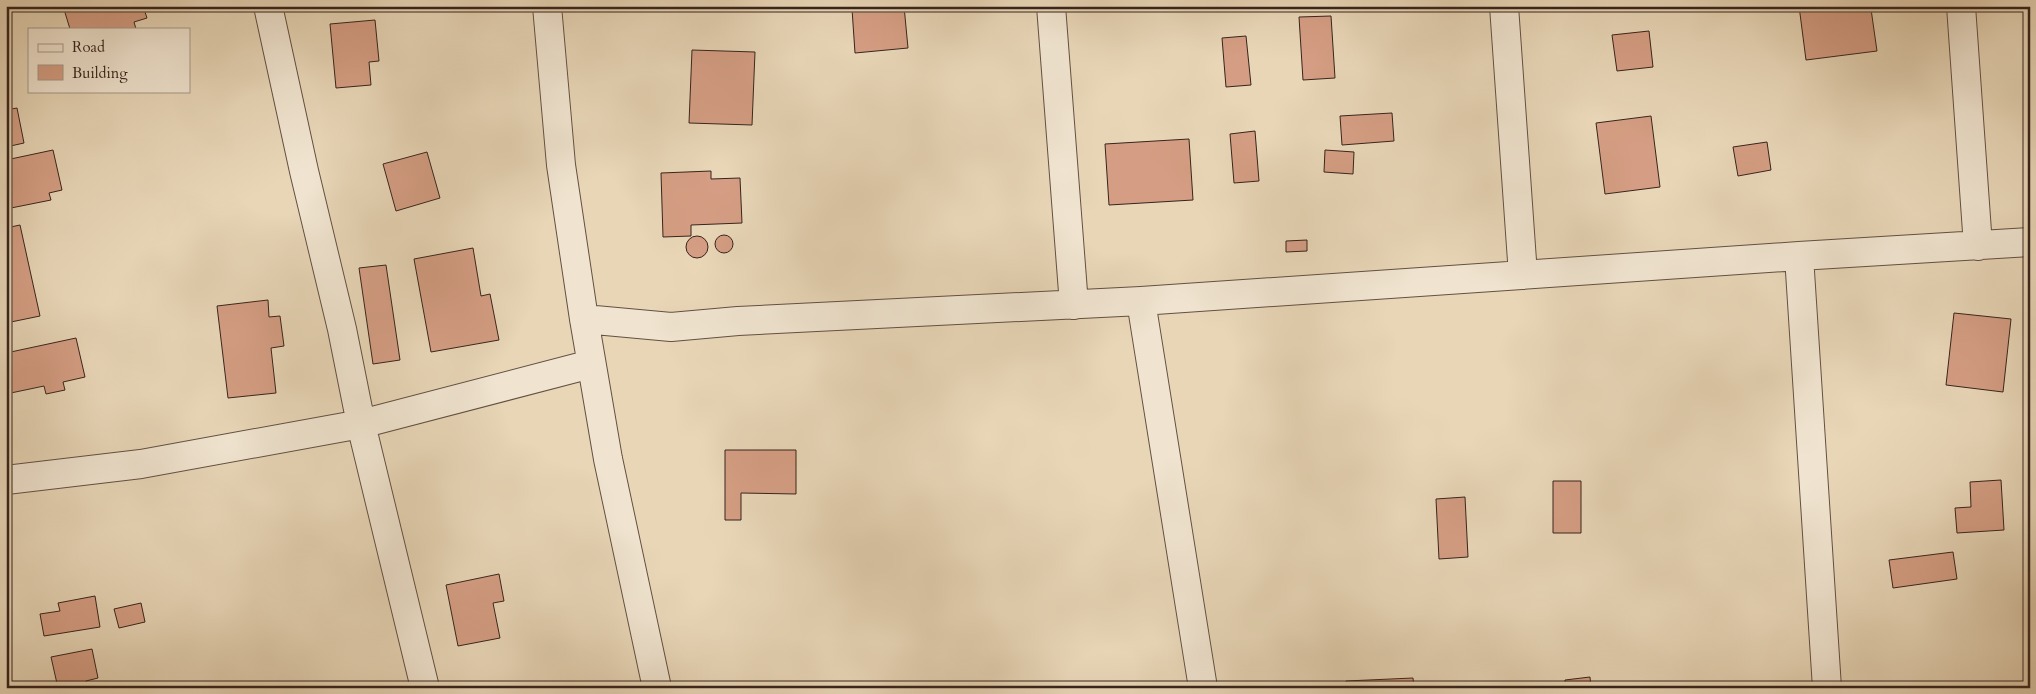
<svg xmlns="http://www.w3.org/2000/svg" width="2036" height="694" viewBox="0 0 2036 694" font-family="Cardo,serif">
	<rect width="100%" height="100%" fill="#e8d6b7"/>
	<filter id="stains"><feTurbulence type="fractalNoise" baseFrequency=".004" numOctaves="4"/><feColorMatrix values="0 0 0 0 .2 0 0 0 0 .09 0 0 0 0 .02 0 0 0 .5 -.17"/></filter>
	<radialGradient id="worn" r=".72"><stop offset=".6" stop-color="#630" stop-opacity="0"/><stop offset="1" stop-color="#630" stop-opacity=".3"/></radialGradient>
	<path fill="#d59e84" stroke="#37241c" d="M63,6H143L147,18L134,22L136,29H70Z
		M886,6H904L908,48L855,53L852,9Z
		M1799,6H1859V10L1871,9L1877,51L1806,60Z
		M1331,16L1335,78L1303,80L1299,17Z
		M375,20L379,61L369,62L371,85L336,88L330,24Z
		M1649,31L1653,67L1617,71L1612,35Z
		M1246,36L1251,85L1226,87L1222,38Z
		M692,50L755,52L752,125L689,123Z
		M17,108L24,143L6,147V110Z
		M1392,113L1394,141L1342,145L1340,116Z
		M1651,116L1660,187L1605,194L1596,123Z
		M1255,131L1259,181L1234,183L1230,134Z
		M1189,139L1193,200L1109,205L1105,144Z
		M1767,142L1771,170L1738,176L1733,147Z
		M53,150L62,190L49,193L51,200L6,209V160Z
		M1325,150L1354,152L1353,174L1324,172Z
		M427,152L440,198L396,211L383,164Z
		M711,171V179L740,178L742,223L691,225V236L663,237L661,173Z
		M20,225L40,316L6,323V228Z
		M715 244a9 9 0 1 1 18 0a9 9 0 1 1-18 0Z
		M686 247a11 11 0 1 1 22 0a11 11 0 1 1-22 0Z
		M1307,240V251L1286,252V241Z
		M473,248L481,296L490,294L499,340L431,352L414,259Z
		M386,265L400,360L373,364L359,268Z
		M268,300L269,317L280,316L284,346L271,348L276,393L228,398L217,306Z
		M1954,313L2011,319L2003,392L1946,385Z
		M76,338L85,377L63,382L65,390L46,394L44,386L6,394V353Z
		M725,450H796V494L741,493V520H725Z
		M2001,480L2004,530L1957,533L1955,508L1971,507L1970,482Z
		M1553,481H1581V533H1553Z
		M1465,497L1468,557L1439,559L1436,499Z
		M1953,552L1957,579L1893,588L1889,560Z
		M499,574L504,601L493,603L500,638L458,646L446,585Z
		M95,596L100,627L44,636L40,614L60,611L58,603Z
		M141,603L145,622L119,628L114,609Z
		M92,649L98,678L86,681L87,688H58L51,657Z
		M1590,677L1591,688H1565V680Z
		M1413,678L1414,688H1347L1346,681Z
		M1972,685V688H1944V687Z"/>
	<g fill="none" stroke-linecap="round" stroke-linejoin="round">
		<defs>
			<path id="minor" d="M268,6L304,171L342,329L361,424L425,688
				M547,6L561,165L584,319L608,459L657,688
				M1051,6L1074,305
				M1504,6L1523,275
				M1961,6L1978,246
				M1799,256L1827,688
				M1141,301L1203,688
				M584,319L671,327L738,321L1141,301L1799,256L2030,242
				M6,480L141,464L361,424L591,364"/>
		</defs>
		<use href="#minor" stroke="#635043" stroke-width="30"/>
		<use href="#minor" stroke="#f0e4d0" stroke-width="28"/>
	</g>
	<rect width="2036" height="694" fill="none" stroke="#e8d6b7" stroke-width="25"/>
	<rect x="8" y="8" width="2021" height="679" fill="none" stroke="#37241c" stroke-width="2.5"/>
	<rect x="12" y="12" width="2011" height="669" fill="none" stroke="#37241c"/>
	<rect x="28" y="28" width="162" height="65" fill="#f0e4d0" stroke="#a69788"/>
	<rect x="38" y="44" width="25" height="8" fill="#f0e4d0" stroke="#a69788"/>
	<text x="72" y="52" font-size="15" fill="#37241c">Road</text>
	<rect x="38" y="65" width="25" height="15" fill="#d59e84" stroke="#a69788"/>
	<text x="72" y="78" font-size="15" fill="#37241c">Building</text>
	<rect width="100%" height="100%" filter="url(#stains)"/>
	<rect width="100%" height="100%" fill="url(#worn)"/>
</svg>
